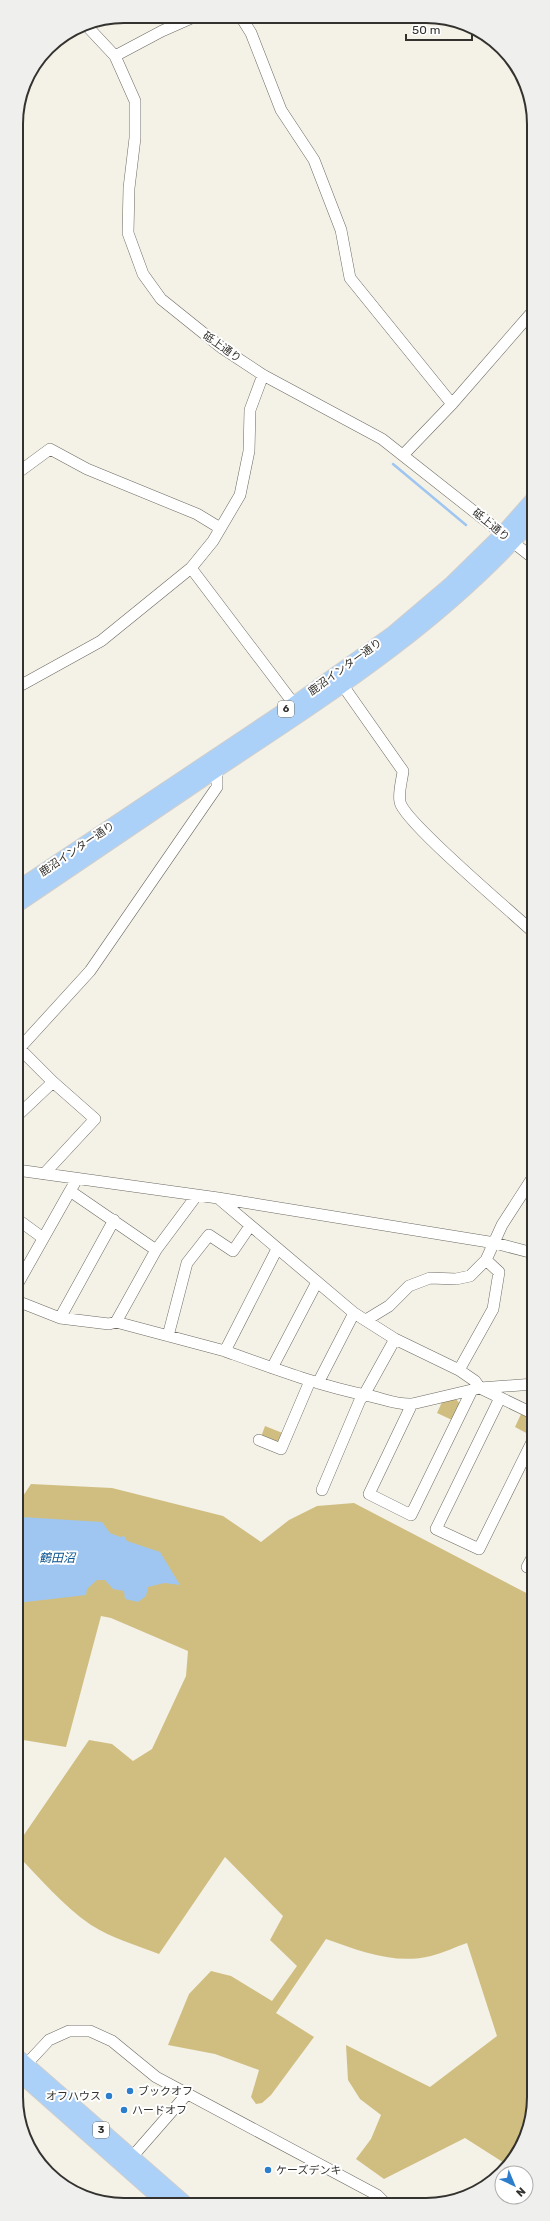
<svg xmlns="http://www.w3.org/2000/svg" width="550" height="2221" viewBox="0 0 550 2221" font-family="Rubik,'Noto Sans JP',sans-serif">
	<rect width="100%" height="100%" fill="#f4f1e7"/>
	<path fill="#d0be81" d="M456,1399L460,1404L452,1420L437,1413L442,1402Z
		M521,1414L534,1421V1429L530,1435L515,1427Z
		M265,1426L285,1434L281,1442L276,1443L261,1437Z
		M31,1484L112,1488L223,1516L261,1542L289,1520L317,1506L354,1503L534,1597V2104L526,2138L509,2166L465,2138L384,2179L356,2159L371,2139L381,2115L360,2099L348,2080L346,2045L430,2087L497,2036L467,1943C455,1947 443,1953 431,1956C395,1965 360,1951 326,1939L276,2013L314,2037L271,2095L262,2103L256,2104L251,2097L259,2070L215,2054L168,2045L189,1994L211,1971L231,1976L272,2001L297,1966L270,1940L283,1916L225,1857L159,1954C136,1945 111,1938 91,1925C63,1906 40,1878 17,1855V1845L89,1740L112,1744L133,1761L152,1749L186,1676L188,1651L111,1618L101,1616L66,1747L17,1739V1505Z"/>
	<path fill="#9fc6f0" d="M21,1517L102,1522L110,1533L120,1537L124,1536L127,1541L160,1552L180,1585L164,1583L148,1587L146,1596L138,1602L125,1599L124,1591L113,1589L105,1580H97L87,1589L86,1595L17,1603V1528Z"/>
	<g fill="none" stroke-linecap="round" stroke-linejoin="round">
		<path stroke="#9fc6f0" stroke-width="2.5" d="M393,464L466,525"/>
		<defs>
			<path id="minor" d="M241,17L251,33L281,110L314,160L341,230L350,278L452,404
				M85,24L115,56L135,101V138L129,188L128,233L143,274L161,299L222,348L263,375L382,439L533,558
				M115,56L162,31L196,16
				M404,454L452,404L533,311
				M16,474L50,449L87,469L197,514L220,528
				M191,568L213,541L240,495L249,451L250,410L263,375
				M339,680L403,771C402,780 398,793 400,802C404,822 512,912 533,932
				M16,688L101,641L191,568L294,704
				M19,1048L53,1082
				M17,1051L90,971L217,787V770L214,764
				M17,1116L53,1082L95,1119L44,1174
				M17,1170L218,1198L495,1243L533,1253
				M77,1179L70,1191L156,1250L116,1322
				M218,1198L354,1313L395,1339L459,1370L475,1381L480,1388L534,1414
				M17,1219L43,1238
				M277,1249L225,1351C272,1368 320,1386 370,1396C384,1399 397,1405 412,1404L480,1388L534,1384
				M156,1250L197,1195
				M17,1285L70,1191
				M17,1301L60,1318L109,1324L116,1322L225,1351
				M60,1318L114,1220
				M366,1320L389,1306L409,1286L430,1278L456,1279L470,1276L486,1260
				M168,1336L187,1263L209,1235L233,1251L250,1226
				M272,1368L317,1282
				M459,1370L493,1309L499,1272L486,1260L502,1225L533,1177
				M318,1383L354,1313
				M500,1398L436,1529L479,1549L534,1438
				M412,1404L369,1494L411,1515L472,1390
				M259,1440L281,1449L310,1381
				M322,1490L360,1400L364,1395L395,1339
				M534,1554L527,1567L534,1570
				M21,2070L49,2040L69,2031H90L112,2041L156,2077L377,2195L386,2204
				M132,2157L187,2094"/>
			<path id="major" d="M17,889L294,704L392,634L452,583L502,534L533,499
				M17,905C84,860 151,814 218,769C330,695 444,622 533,520
				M17,2056L185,2203
				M17,2072L165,2203"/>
		</defs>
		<use href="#minor" stroke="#6c6a61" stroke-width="12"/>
		<use href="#major" stroke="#cececd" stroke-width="16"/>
		<use href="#minor" stroke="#fff" stroke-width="11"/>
		<use href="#major" stroke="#acd1f8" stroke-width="14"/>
	</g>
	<g fill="#2c7ecd" stroke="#fff" stroke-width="1.5">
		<circle cx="130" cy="2091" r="4"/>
		<circle cx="109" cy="2096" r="4"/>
		<circle cx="124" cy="2110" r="4"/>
		<circle cx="268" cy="2170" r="4"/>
	</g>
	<g text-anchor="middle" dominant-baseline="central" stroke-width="4" stroke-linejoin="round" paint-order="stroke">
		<g fill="#fff" stroke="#70706d" stroke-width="1">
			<rect x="278" y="701" width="16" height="16" rx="3"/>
			<rect x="93" y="2122" width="16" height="16" rx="3"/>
		</g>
		<g font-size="10" font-weight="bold" fill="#33322e">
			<text x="286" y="709">6</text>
			<text x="101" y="2130">3</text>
		</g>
		<g font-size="11" fill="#33322e" stroke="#fff">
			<text transform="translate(222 347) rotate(35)">砥上通り</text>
			<text transform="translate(491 525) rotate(39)">砥上通り</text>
			<text transform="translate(345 667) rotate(-36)">鹿沼インター通り</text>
			<text transform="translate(77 849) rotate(-34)">鹿沼インター通り</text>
		</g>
		<g font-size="11" fill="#33322e" stroke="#fff" text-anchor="start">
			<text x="138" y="2091">ブックオフ</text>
			<text x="101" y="2096" text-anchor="end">オフハウス</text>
			<text x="132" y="2110">ハードオフ</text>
			<text x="276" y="2170">ケーズデンキ</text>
		</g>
		<g font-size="12" font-style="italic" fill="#07518f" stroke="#fff">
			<text x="57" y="1558">鶴田沼</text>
		</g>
	</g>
	<path d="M0 0H550V2221H0ZM124 23H426A101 101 0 0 1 527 124V2097A101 101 0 0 1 426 2198H124A101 101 0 0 1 23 2097V124A101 101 0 0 1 124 23Z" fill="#efefee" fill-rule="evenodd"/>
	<path fill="none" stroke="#33322e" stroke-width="2" d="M124 23H426A101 101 0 0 1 527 124V2097A101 101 0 0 1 426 2198H124A101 101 0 0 1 23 2097V124A101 101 0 0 1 124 23Z"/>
	<g transform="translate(514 2185) rotate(136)"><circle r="19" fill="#ffffff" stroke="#adadab"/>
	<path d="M0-3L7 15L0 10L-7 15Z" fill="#2c7ecd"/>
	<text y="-6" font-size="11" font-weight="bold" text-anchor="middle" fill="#33322e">N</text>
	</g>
	<path d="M406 34v6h66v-6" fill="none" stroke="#33322e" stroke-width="2"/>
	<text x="412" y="34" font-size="12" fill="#33322e" stroke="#ffffff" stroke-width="3" paint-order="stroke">50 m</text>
</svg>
